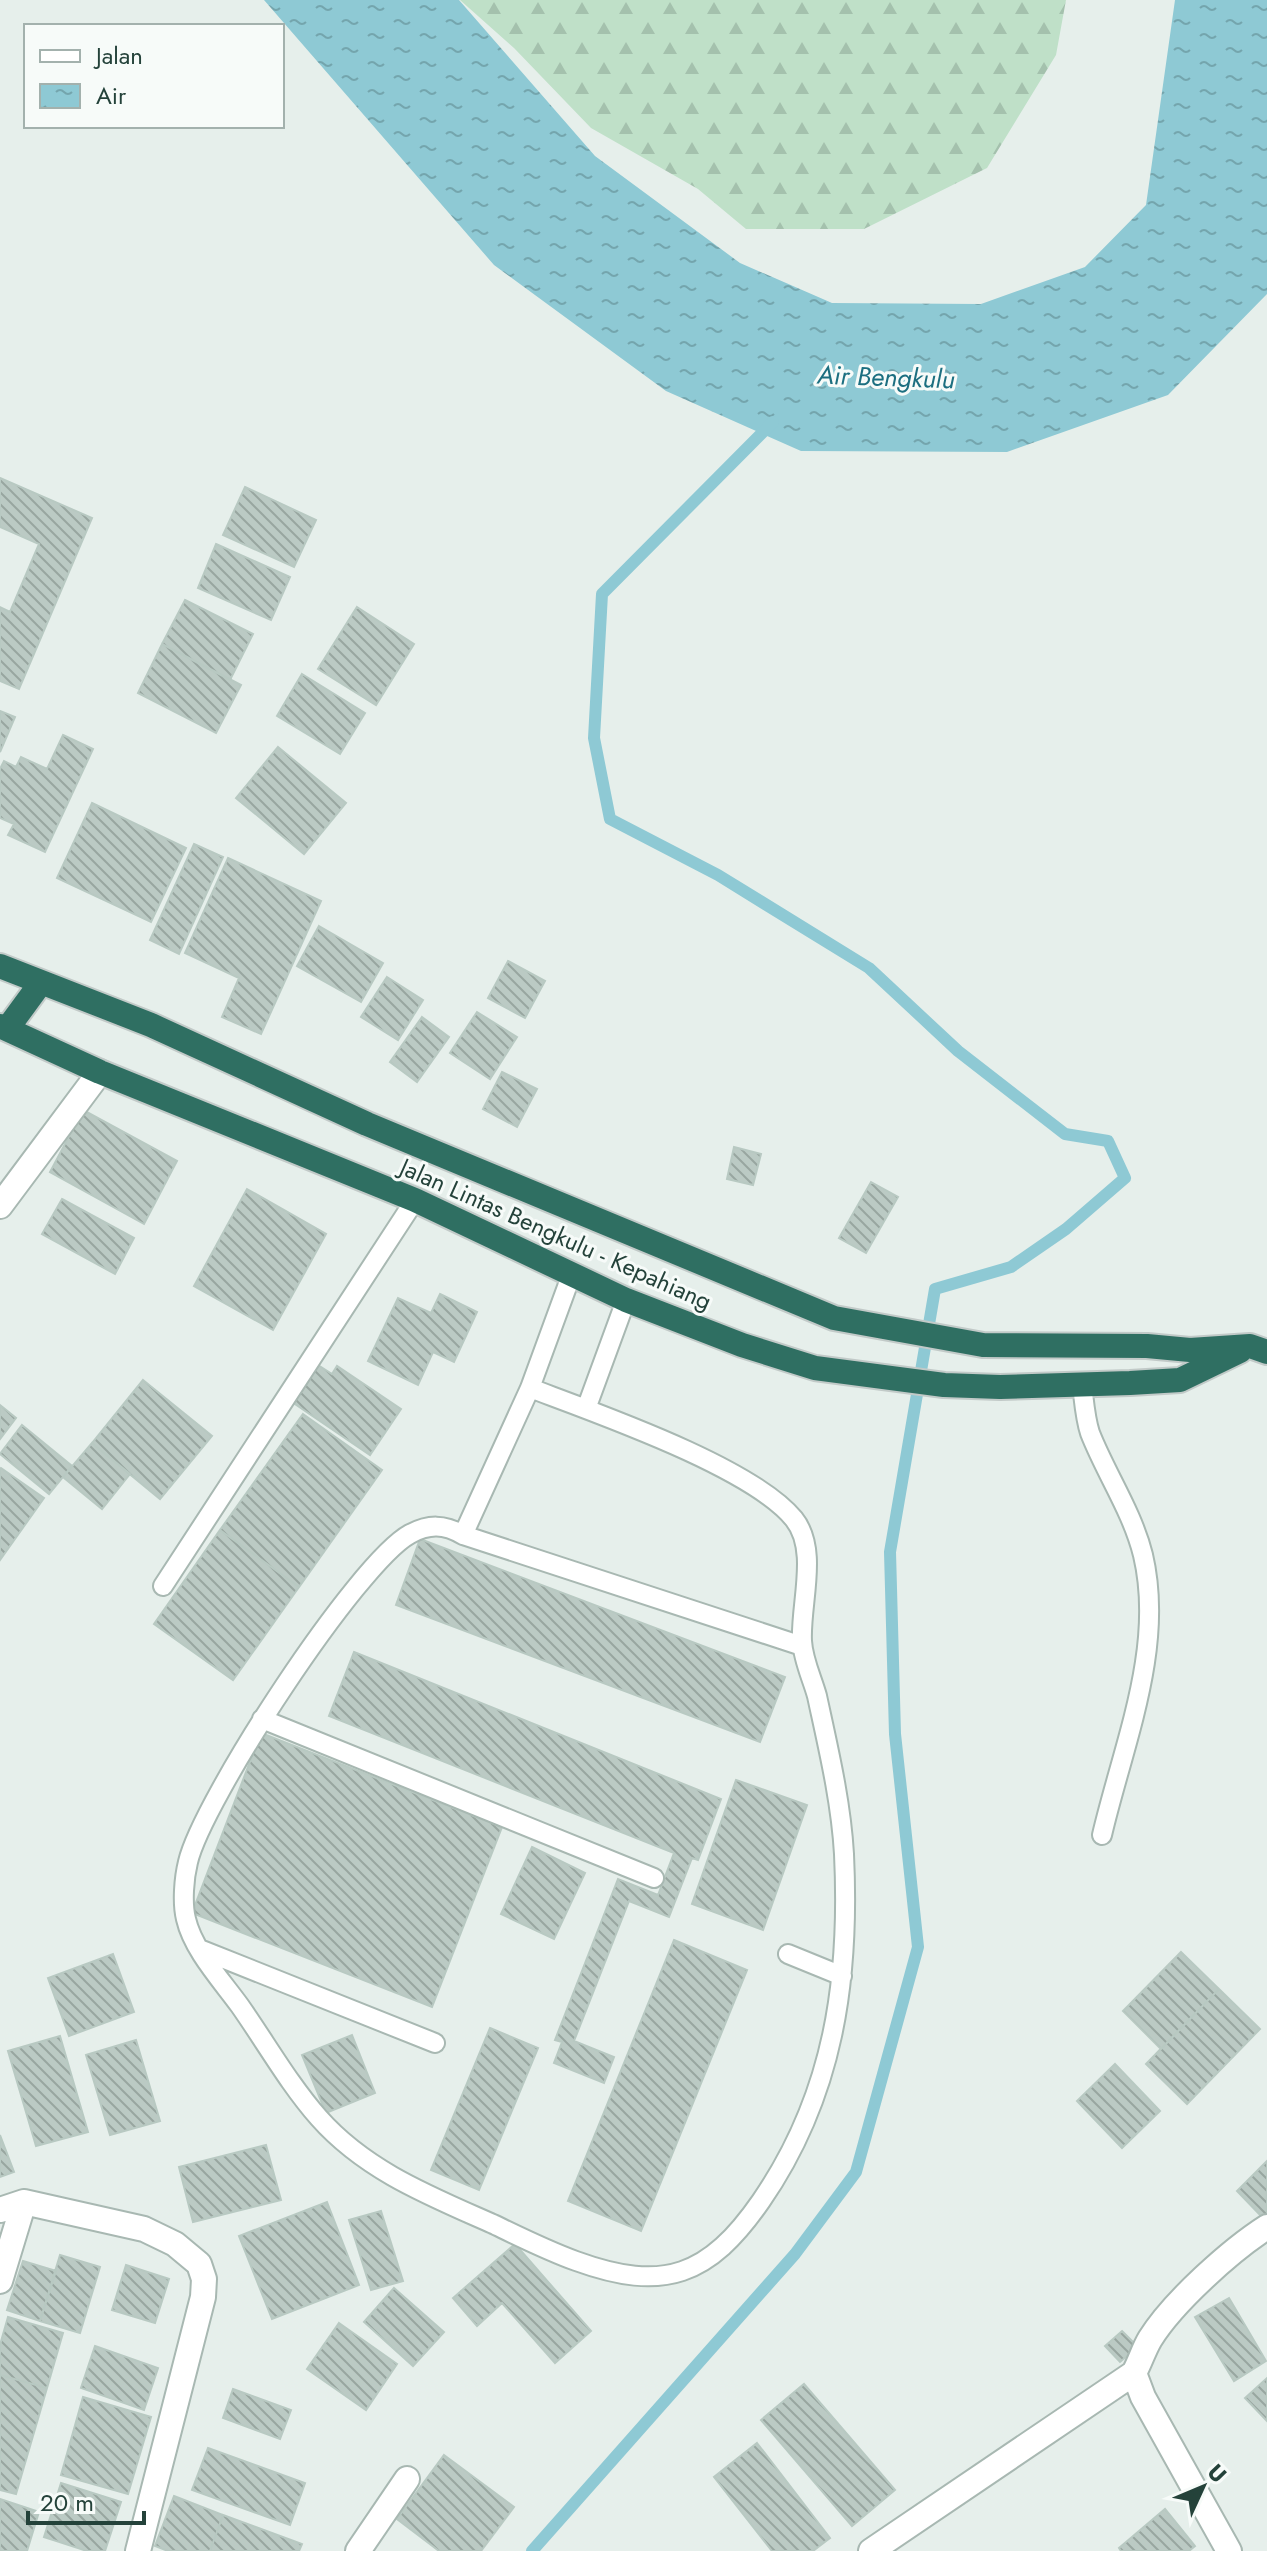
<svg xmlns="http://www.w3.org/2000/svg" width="1267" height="2551" viewBox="0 0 1267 2551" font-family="Jost,sans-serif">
	<defs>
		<pattern id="forest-firs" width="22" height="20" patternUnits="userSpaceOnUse" patternTransform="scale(2)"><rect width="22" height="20" fill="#bfe0c8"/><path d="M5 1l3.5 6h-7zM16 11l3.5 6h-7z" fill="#a4c1ad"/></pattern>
		<pattern id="water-ripples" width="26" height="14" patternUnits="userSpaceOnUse" patternTransform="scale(2)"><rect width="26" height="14" fill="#8ec9d4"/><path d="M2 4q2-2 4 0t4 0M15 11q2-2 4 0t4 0" fill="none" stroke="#74a5ad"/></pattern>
		<pattern id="building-back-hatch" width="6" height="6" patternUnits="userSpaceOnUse" patternTransform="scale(2)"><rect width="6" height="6" fill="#bbcac4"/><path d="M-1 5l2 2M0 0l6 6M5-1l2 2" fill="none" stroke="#98a6a0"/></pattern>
	</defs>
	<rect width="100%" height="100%" fill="#e6efeb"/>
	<path fill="url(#forest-firs)" d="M460,0H1066L1056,55L987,168L864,229H746L698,189L591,128L514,48Z"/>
	<path fill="url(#water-ripples)" d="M264,0H459L595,156L740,263L832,303L981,304L1085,267L1146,205L1175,0H1267V294L1168,395L1007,452L801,451L666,391L494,265Z"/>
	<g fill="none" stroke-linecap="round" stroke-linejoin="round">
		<path stroke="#8ec9d4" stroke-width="12" d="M532,2551L795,2254L856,2172L918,1947L895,1734L890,1552L935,1289L1011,1267L1066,1229L1125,1178L1108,1141L1065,1134L958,1051L869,968L718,875L610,819L594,738L602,594L773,422"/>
	</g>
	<path fill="url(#building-back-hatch)" stroke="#b8c9c2" stroke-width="2" d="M0,478L92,518L19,689L0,681V607L10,612L39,544L0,527Z
		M245,487L316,520L294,567L223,535Z
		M216,544L290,577L271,620L198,588Z
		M185,600L253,634L230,680L162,644Z
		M357,607L414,644L376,705L318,669Z
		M162,644L241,685L216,733L138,693Z
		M302,674L365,713L340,754L277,716Z
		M0,711L15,717L0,752Z
		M63,735L93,749L45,852L8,835L14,824L0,818V769L4,761L16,767L21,757L47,769Z
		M278,747L346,803L304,854L236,798Z
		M92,803L186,848L151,922L57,878Z
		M194,844L223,857L179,954L150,940Z
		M228,858L321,901L261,1034L222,1017L239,978L185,953Z
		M319,926L383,963L361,1002L297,966Z
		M508,961L545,981L525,1018L488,998Z
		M387,977L423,1000L398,1040L361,1017Z
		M477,1012L517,1037L490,1079L450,1053Z
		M422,1017L449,1037L417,1082L390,1062Z
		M502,1072L537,1089L517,1127L483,1109Z
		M83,1110L177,1161L144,1224L50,1172Z
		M734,1147L761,1154L753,1185L727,1179Z
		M871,1182L898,1197L866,1253L839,1238Z
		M247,1189L326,1234L273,1330L194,1286Z
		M62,1199L134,1238L115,1274L42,1234Z
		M440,1294L477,1312L454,1362L433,1352L418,1385L368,1361L398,1298L431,1313Z
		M318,1365L332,1374L337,1366L401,1409L370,1455L292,1402Z
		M143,1380L212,1436L160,1499L92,1443Z
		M0,1405L16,1418L0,1439Z
		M303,1414L382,1470L299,1587L220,1530Z
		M22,1425L72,1466L49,1494L0,1454Z
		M92,1443L130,1474L102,1509L63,1477Z
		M1,1468L44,1498L0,1560V1469Z
		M220,1530L299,1587L233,1680L154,1624Z
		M420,1539L785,1677L760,1742L396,1605Z
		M354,1652L721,1799L698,1860L692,1858L669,1917L629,1901L574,2041L614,2057L604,2083L554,2063L562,2042L555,2040L618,1879L658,1895L674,1853L329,1716Z
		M261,1733L502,1827L432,2007L192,1913Z
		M736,1780L807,1805L763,1930L692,1904Z
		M532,1847L585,1873L554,1939L501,1914Z
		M674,1940L747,1970L641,2231L568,2201Z
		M1181,1952L1219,1989L1161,2049L1123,2011Z
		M113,1954L134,2012L69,2036L48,1978Z
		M1219,1989L1260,2029L1187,2104L1146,2064Z
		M490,2028L538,2048L479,2190L431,2170Z
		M352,2035L375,2093L326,2113L302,2055Z
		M60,2036L88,2132L36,2146L8,2051Z
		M136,2040L160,2121L110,2135L86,2055Z
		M1115,2064L1160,2111L1122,2148L1077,2101Z
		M0,2135L14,2172L0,2177Z
		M266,2145L281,2200L193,2222L179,2167Z
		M1267,2161V2214L1263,2218L1237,2191Z
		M327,2202L359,2285L272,2319L239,2236Z
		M381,2211L403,2281L371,2290L349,2220Z
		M515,2244L591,2331L555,2363L502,2303L477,2326L453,2298Z
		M60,2255L100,2267L80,2333L40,2321Z
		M23,2261L56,2271L40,2321L7,2310Z
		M126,2265L169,2279L155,2323L112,2310Z
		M394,2288L444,2332L413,2366L364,2322Z
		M1229,2298L1266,2361L1234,2381L1195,2317Z
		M8,2317L63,2333L47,2388L0,2375V2345Z
		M339,2323L397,2364L366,2410L307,2369Z
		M1122,2331L1138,2347L1120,2362L1105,2346Z
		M95,2346L158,2368L144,2410L81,2388Z
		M0,2375L47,2388L16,2494L0,2490Z
		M1267,2378V2421L1245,2398Z
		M804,2384L895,2490L852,2526L761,2420Z
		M233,2389L291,2410L280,2439L223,2418Z
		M83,2397L151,2417L128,2494L61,2475Z
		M757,2443L830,2538L813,2551H772L714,2477Z
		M208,2448L305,2483L290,2525L192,2490Z
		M444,2455L514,2507L481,2551H439L397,2519Z
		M61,2483L121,2502L105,2551H87L44,2537Z
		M174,2496L223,2515L210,2551H168L155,2546Z
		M0,2499L39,2512L27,2551H0Z
		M1165,2509L1195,2546L1189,2551H1121L1119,2548Z
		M223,2515L302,2544L299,2551H210Z"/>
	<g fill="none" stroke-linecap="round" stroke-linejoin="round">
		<defs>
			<path id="lane" d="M1082,1385C1084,1400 1085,1418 1090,1433C1106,1474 1132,1511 1143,1555C1165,1648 1123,1745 1102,1835
				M530,1388C596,1413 752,1467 794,1519C819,1550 800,1604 802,1641C803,1660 812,1678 817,1696C828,1747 841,1801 844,1854C850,1980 834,2095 761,2201C709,2276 664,2293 576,2261C548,2251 520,2237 493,2224C430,2196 366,2171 319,2118C289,2084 266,2043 240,2006C222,1981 193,1950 186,1919C182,1903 184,1878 188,1862C202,1801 357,1563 410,1534C429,1524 444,1524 463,1535L802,1646
				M586,1409L626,1300
				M463,1535L530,1388L571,1276
				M163,1586L415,1200
				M262,1719L654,1878
				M202,1950L435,2043
				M788,1954L842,1976"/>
			<path id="street" d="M0,1206L100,1072
				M0,2210L24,2202L144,2229L175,2244L199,2264L204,2279L203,2297L138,2551
				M0,2281L24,2202
				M358,2551L407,2479
				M871,2551L1134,2373
				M1229,2551L1143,2397L1134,2373C1140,2362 1144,2349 1150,2339C1173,2302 1231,2250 1267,2227"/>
			<path id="highway" d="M0,966L151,1025L367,1124L834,1318L983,1345L1147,1346L1190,1350L1250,1346L1267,1352
				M0,1026L100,1072L415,1200L626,1300L742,1345L815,1368L944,1385L1000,1387L1130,1383L1180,1380L1240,1351
				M7,1029L40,984"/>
		</defs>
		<use href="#lane" stroke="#a8b8b2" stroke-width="22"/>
		<use href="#street" stroke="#a8b8b2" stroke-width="28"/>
		<use href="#highway" stroke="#c2cac8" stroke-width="28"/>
		<use href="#lane" stroke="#fff" stroke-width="18"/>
		<use href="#street" stroke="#fff" stroke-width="24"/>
		<use href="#highway" stroke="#2f6f62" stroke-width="24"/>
	</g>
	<g text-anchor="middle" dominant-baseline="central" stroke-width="6" stroke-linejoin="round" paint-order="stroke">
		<g font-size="24" fill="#24423a" stroke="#f7fbf9">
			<text transform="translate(556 1234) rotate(24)">Jalan Lintas Bengkulu - Kepahiang</text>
		</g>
		<g font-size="26" font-style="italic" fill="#1c6f80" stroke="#f7fbf9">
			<text transform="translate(886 377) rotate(2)">Air Bengkulu</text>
		</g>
	</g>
	<rect x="24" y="24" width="260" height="104" fill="#f7fbf9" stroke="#a3b1ad" stroke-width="2"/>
	<rect x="40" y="50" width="40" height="12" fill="#ffffff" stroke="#a3b1ad" stroke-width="2"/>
	<text x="96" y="64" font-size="24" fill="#24423a">Jalan</text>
	<rect x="40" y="84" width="40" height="24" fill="url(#water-ripples)" stroke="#a3b1ad" stroke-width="2"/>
	<text x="96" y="104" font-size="24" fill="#24423a">Air</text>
	<g transform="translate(1203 2487) rotate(46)" stroke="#f7fbf9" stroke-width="6" paint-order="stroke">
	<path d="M0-6L14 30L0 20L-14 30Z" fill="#24423a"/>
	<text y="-12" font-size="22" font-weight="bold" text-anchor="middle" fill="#24423a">U</text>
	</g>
	<path d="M28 2511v12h116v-12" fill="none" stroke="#24423a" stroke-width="4"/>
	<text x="40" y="2511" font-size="24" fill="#24423a" stroke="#f7fbf9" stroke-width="6" paint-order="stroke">20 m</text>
</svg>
